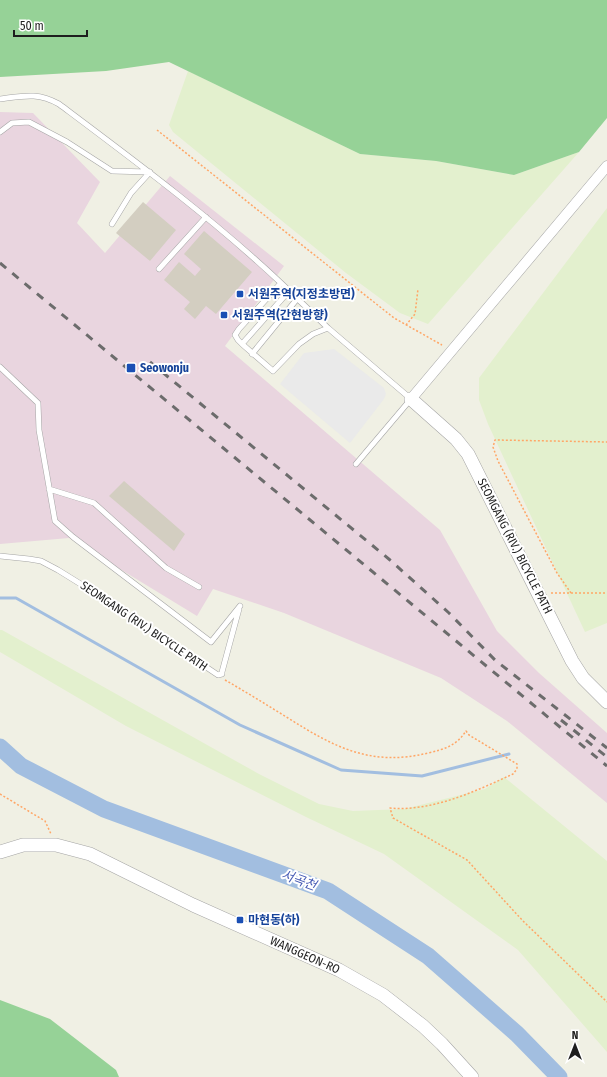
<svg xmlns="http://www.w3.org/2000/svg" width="607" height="1077" viewBox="0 0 607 1077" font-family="'Fira Sans Condensed','Noto Sans KR',sans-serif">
	<rect width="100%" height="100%" fill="#f0f0e4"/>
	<path fill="#e9d5df" d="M0,112L33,113L100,182L77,223L105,253L170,176L284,266L225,346L440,530L497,631L539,673L607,733V803L507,721L441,678L284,613L213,589L197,616L69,538L0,544Z"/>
	<path fill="#e3f0ce" d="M188,71L360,154L436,161L514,175L579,152L428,324L400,313L346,273L173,132L169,125Z
		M607,208V623L585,632L488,424L479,400V378Z
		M0,630H2L259,774L319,804L353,811L404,809L485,789L504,777L607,861V1052L518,950L384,854L306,817L126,726L0,652Z"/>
	<path fill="#96d297" d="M0,0H607V118L579,152L514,175L436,161L360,154L169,62L106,71L0,77Z
		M0,1000L50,1019L116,1070L119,1077H0Z"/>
	<path fill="#eaeaea" d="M334,349L384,388L386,394L384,399L350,443L280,384L304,353Z"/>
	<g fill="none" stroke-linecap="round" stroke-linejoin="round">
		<path stroke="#a2bee0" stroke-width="3" d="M0,598H16L240,725L341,770L422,776L509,754"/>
		<path stroke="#a2bee0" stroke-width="17" d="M0,747L21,766L104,809L328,891L428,956L517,1034L559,1077"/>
	</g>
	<path fill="#d3cec1" d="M143,202L176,230L150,261L116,233Z
		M204,231L252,272L216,314L206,306L195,319L184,309L190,302L164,280L179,262L195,276L201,269L184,254Z
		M124,481L185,534L174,551L109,496Z"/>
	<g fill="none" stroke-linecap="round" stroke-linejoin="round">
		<defs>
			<path id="service" d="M0,99C24,96 37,92 59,104C135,161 212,218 281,283
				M0,132L12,123L29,122L67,142L112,171L149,172
				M112,224L131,193L150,172
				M159,269L206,217
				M281,283L328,328L313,334L299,344L273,371L242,344L238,340L235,335L239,329Z
				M328,328L411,399L356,464
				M242,344L289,291
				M252,354L297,299
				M0,367L38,403L39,430L55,521L73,537L211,642L240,606
				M49,489L94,503L166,568L199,587
				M0,556L29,559L41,561L58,570L100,596L218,675L222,674V672L239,609"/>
			<path id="minor" d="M411,399L607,166"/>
			<path id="tertiary" d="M411,399L456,439L468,454L572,661L583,678L607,702
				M0,852L23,845H56L90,854L193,905L339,970L383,995L423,1026L442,1044L472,1077"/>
		</defs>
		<use href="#service" stroke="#a5a5a5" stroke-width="6"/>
		<use href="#minor" stroke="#a5a5a5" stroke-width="11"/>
		<use href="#tertiary" stroke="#a5a5a5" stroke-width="14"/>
		<path stroke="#ffa666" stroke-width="1.5" stroke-dasharray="2 2" stroke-linecap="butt" d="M157,130L394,318L442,345
			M406,325L415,314L418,289
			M551,593H607
			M571,593L557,573L498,461L493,447L495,440L607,442
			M225,680C246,692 267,705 288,718C334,747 371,767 428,753C445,749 456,746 466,731L469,735L517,764V769L513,774C476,791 432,812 390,808L393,818L467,860L523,921L607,1002
			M0,794L45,821L51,834"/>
		<use href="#service" stroke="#fff" stroke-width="5"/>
		<use href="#minor" stroke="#fff" stroke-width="10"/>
		<use href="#tertiary" stroke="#fff" stroke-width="13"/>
		<path stroke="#6c6c6c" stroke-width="3" stroke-dasharray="8 8" stroke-linecap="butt" d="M0,263L607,766
			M150,362L390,560L449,613L495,660L607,748
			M561,720L607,757"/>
	</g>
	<g fill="#1a4fb4" stroke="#fff" stroke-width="1.5">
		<rect x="236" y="290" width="8" height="8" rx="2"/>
		<rect x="220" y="311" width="8" height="8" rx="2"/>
		<rect x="126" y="363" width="10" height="10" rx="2"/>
		<rect x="236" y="916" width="8" height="8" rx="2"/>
	</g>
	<g text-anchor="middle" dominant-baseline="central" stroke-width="4" stroke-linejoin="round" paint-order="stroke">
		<g font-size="12" font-weight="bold" fill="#164399" stroke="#fff" text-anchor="start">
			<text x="248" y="294">서원주역(지정초방면)</text>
			<text x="232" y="315">서원주역(간현방향)</text>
			<text x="140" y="368">Seowonju</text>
			<text x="248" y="920">마현동(하)</text>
		</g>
		<g font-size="12" fill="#1e1e1e" stroke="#fff">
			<text transform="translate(515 546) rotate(63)">SEOMGANG (RIV.) BICYCLE PATH</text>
			<text transform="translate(144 626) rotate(34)">SEOMGANG (RIV.) BICYCLE PATH</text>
			<text transform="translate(305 955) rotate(24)">WANGGEON-RO</text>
		</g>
		<g font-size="13" font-style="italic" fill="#455ab4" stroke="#fff">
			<text transform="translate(299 880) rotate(20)">서곡천</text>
		</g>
	</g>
	<g transform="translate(575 1045)" stroke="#ffffff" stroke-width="3" paint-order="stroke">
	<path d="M0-3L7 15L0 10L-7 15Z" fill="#1e1e1e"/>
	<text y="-6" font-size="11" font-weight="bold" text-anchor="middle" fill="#1e1e1e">N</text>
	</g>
	<path d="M14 30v6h73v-6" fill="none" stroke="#1e1e1e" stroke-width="2"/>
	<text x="20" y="30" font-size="12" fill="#1e1e1e" stroke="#ffffff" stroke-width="3" paint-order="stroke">50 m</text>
</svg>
